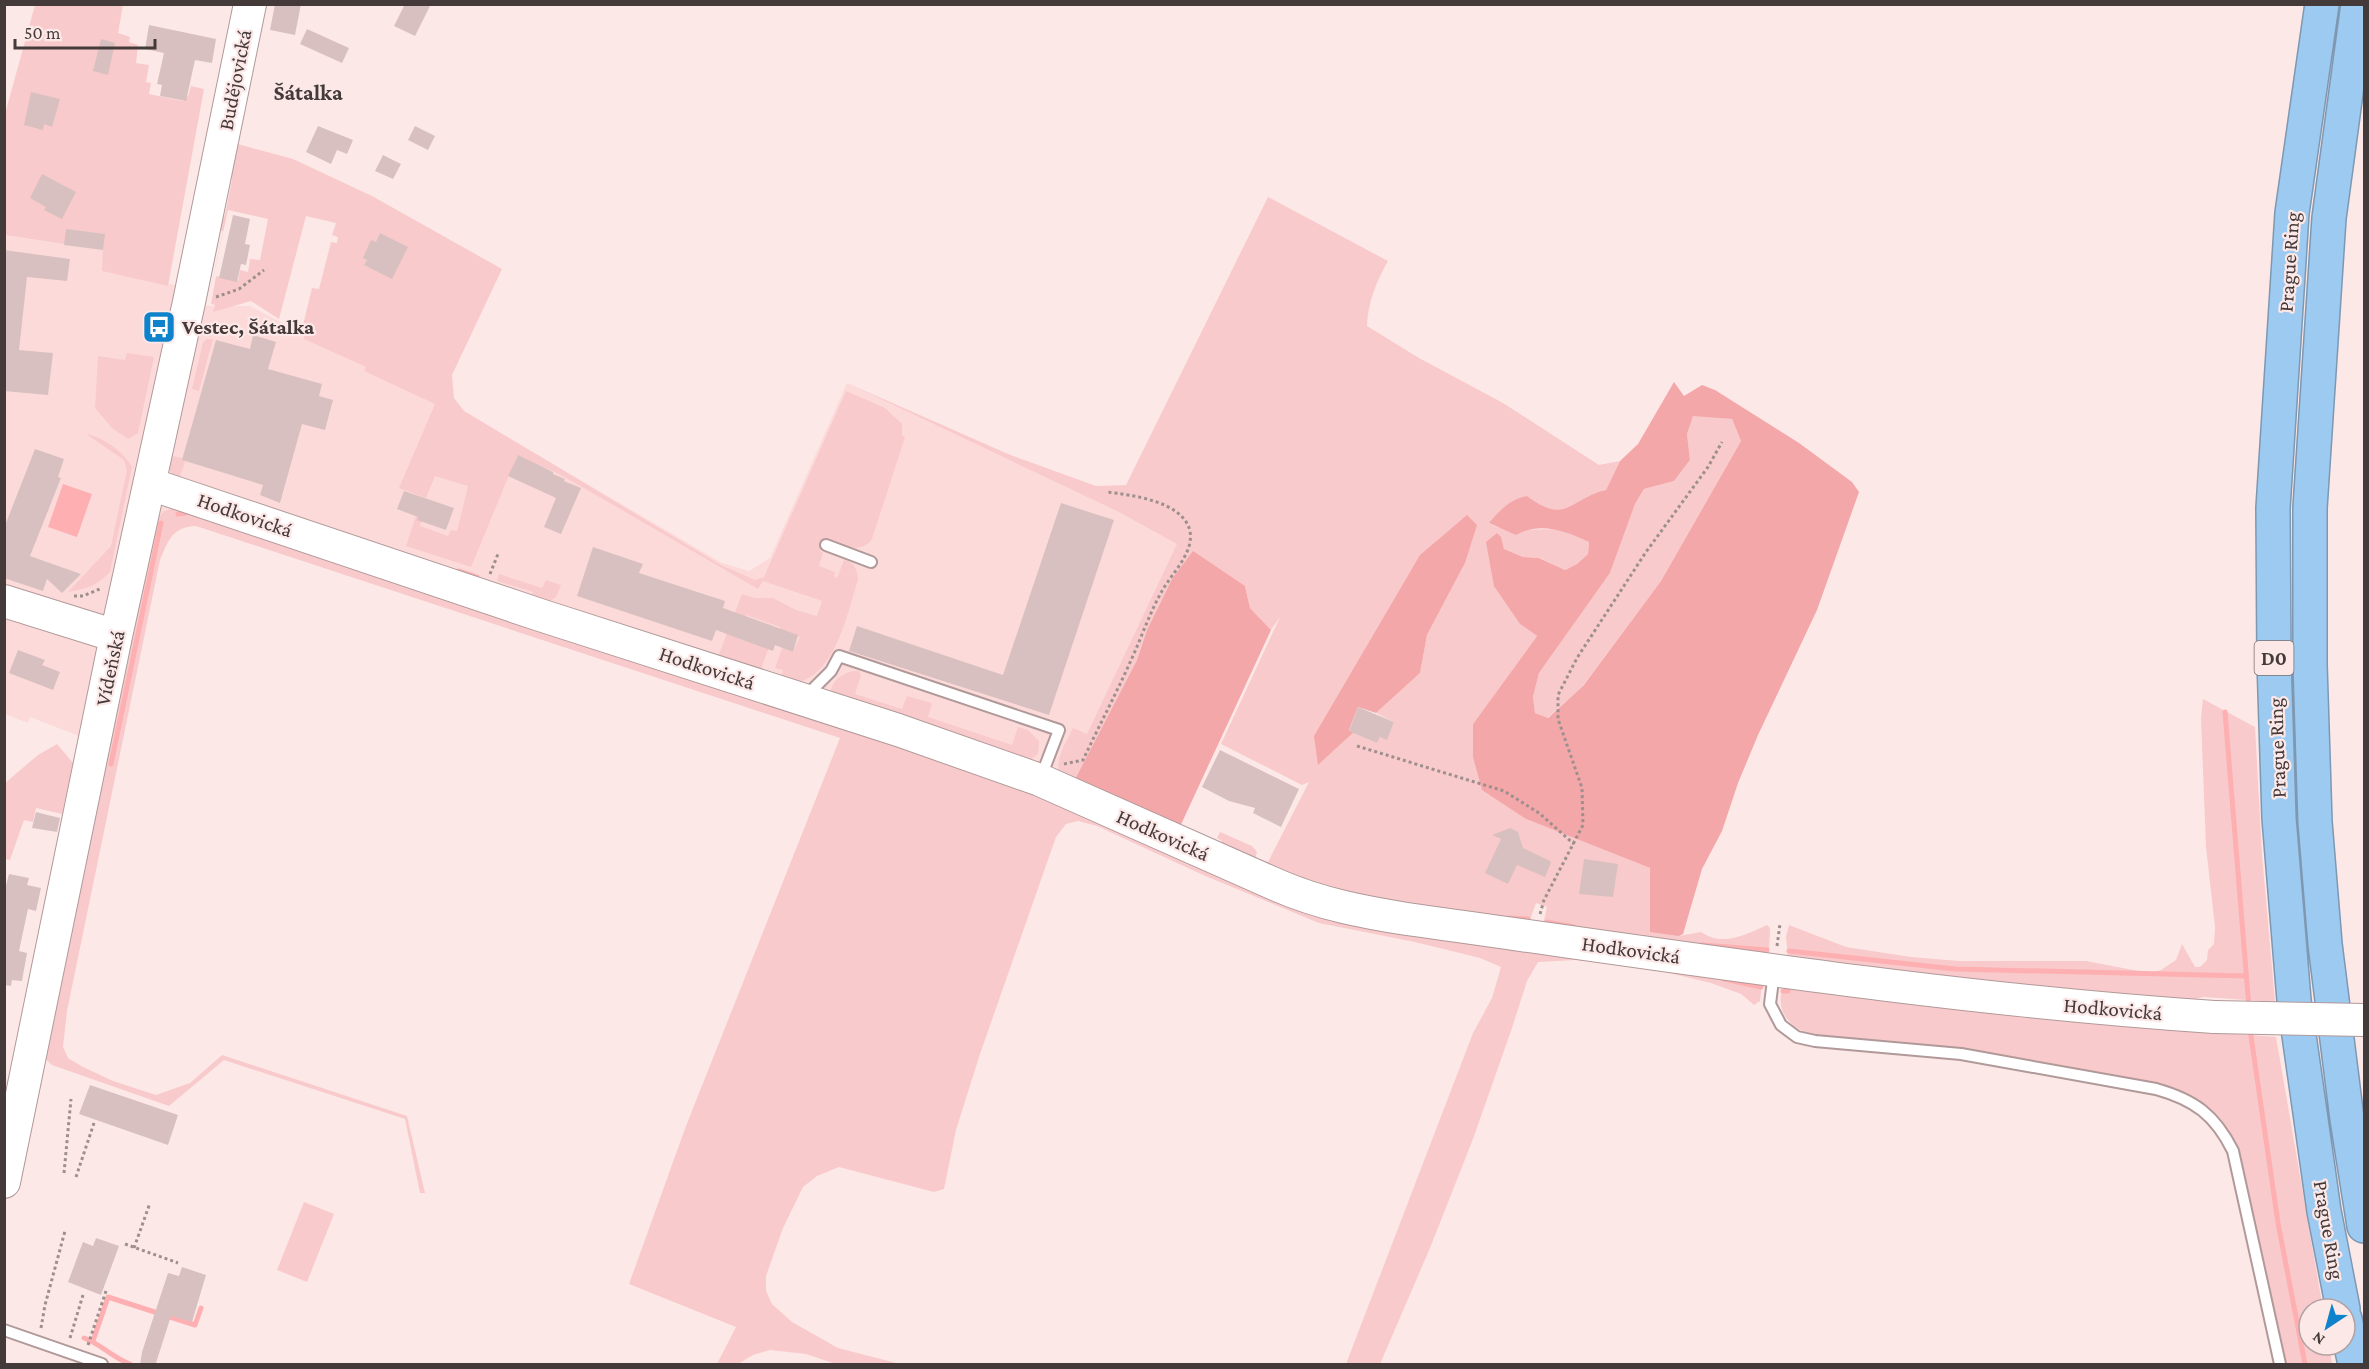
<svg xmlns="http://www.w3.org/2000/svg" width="2369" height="1369" viewBox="0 0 2369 1369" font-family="'Crimson Pro',serif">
	<rect width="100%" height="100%" fill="#fde8e8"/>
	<path fill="#fddada" d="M4,235L103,250V269L192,289L189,302L209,306H250L449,411L468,414L722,563L749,571L770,558L847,383L1186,543L1072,785L182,506L165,510L157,522L109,744L79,736L30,717L28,723L5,714Z"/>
	<path fill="#f9cacb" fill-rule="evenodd" d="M35,5H123L118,33L130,37L129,42L138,45L136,63L149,65L146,82L151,83L149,94L183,101L184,96H188L191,86L204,89L168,286L102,271L103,250L5,235V114Z
		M234,143L293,159L372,196L502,269L452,375L454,398L464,411L721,565L755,580L764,577L846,391L885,408L902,424V435L905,437L872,539C860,556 840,544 825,538L820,551L823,553L819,566L835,572L834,576L837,578L844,560C855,563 857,569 858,580C847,613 837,671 799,682C793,684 786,683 780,683L783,670L775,668L782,648L793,652L800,637L780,630V627L746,615L738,637L769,648L758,676L716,662L742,594L755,598H773L796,610L817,616L822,601L763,581L758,589L584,488L555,472L517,456L471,567L406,546L416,516L422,518L420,526L448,536L451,530L457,531L468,486L435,476L426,498L399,488L435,404L364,371L366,367L304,339V335L301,333L312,288L319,289L331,242L337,243L338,237L332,235L336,223L306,216L279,319L251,301L213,312L215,305L211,304L216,276L238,281L240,270L248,272L250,259L260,260L268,219L228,210L208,301L223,231L218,230L225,215L232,180L230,165Z
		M1268,197L1388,261C1376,282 1368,302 1367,326L1419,358L1503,403L1599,465L1620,461L1606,490C1570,498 1567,526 1527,496L1489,523C1506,535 1541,527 1563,530C1572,532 1581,538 1589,542L1588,554L1577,564L1565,570L1540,558L1523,557L1504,549L1501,537L1520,624L1537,636L1473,724L1526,819L1650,868L1679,936L1701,932C1723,947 1745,935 1767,925L1770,928L1769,953L1765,954L1543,925L1547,907L1536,903L1529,923L1380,904L1217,850L1222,841L1217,838L1220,832L1252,846L1257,852L1255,859L1268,862L1309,782L1302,785L1221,744L1280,617L1271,630L1250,608L1245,586L1172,579L1147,630L1137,660L1072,785C1069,782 1064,779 1061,775C1052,763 1068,739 1073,728L1087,734L1177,544L1119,512L847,383L1008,454L1096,486L1126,485ZM1465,563L1427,635L1420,673L1376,713L1394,722L1387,739L1380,737L1377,743L1354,732L1319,764L1315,736L1360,662Z
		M207,339H213L199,391L192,389L203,342Z
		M127,353L154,357L138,433L128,439L112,428L95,408L98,356L125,360Z
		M1693,415L1732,419L1741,441L1661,581L1581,688L1547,718L1535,713L1533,697L1539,673L1610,573L1635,504L1644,489L1674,481L1690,460L1687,434Z
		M86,434C103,437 124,452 132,467L110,572C97,586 86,589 68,592L111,546L127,470L124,460Z
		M172,456L182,458L185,462L179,479L171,475L169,463Z
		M174,508L924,750L1219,869L1762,984L1760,1001L1754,1005L1741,994L1711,983L1636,965L1576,960L1538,962L1527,981L1511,1031L1473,1139L1430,1248L1380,1364H1346L1473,1033L1492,998L1501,967L1480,958L1415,942L1319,923L1203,875L1097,826L1078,821L1066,824L1056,837L979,1057L956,1130L944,1189L934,1192L839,1167L817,1176L803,1187L783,1228L766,1276V1291L772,1304L792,1322L838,1348L900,1364H836L806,1354L770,1350L753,1355L738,1364H717L736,1327L629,1284L686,1126L840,738L196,526C172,527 168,541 160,560L67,1011L63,1047L68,1058L83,1067L113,1081L156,1095L190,1083L222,1055L407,1116L425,1193H420L405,1119L224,1060L169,1106L52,1065L43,1057L155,521L164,511Z
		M499,574L542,588L546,580L561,585L556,597L545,605L530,601L533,592L497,581Z
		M853,671H859L861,675L855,694L902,709L907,696L932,703L928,717L1012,745L1018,727L1028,730L1039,741L1038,754L1025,764L830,695C831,681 841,674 853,671Z
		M2203,699L2255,727L2262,854L2275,1002L2204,997L2186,1001L1934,976L1788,957L1786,937L1789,925L1846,947L1911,957L1959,961H2086L2149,973L2161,970L2176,960L2182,944L2195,967H2200L2207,960L2208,950L2214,944L2215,927L2206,847L2201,719Z
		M57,744L73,763L62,814L36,808L33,822L24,820L10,860L5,859V783L38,755Z
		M1791,987L2122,1025L2276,1037L2323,1309H2309V1345H2329L2332,1364H2284L2230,1134C2216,1110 2198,1095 2170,1087L1967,1050L1820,1037C1795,1031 1775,1017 1782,989Z
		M304,1202L334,1214L307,1282L277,1270Z"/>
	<path fill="#f4a7a9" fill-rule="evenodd" d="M1674,382L1684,396L1702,385L1715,390L1799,443L1852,482L1859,492L1817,610L1758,735L1738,783L1722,831L1702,869L1683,934L1679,936L1650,932V868L1526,819L1482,790L1473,757V724L1537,636L1520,624L1494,586L1486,542L1497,533L1501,537L1504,549L1523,557L1539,558L1565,570L1577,564L1588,554L1589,542C1567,531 1539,521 1516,535L1489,523C1500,510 1510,499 1527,496C1567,526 1570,498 1606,490L1620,461L1638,444ZM1693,416L1732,419L1741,441L1661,581L1583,686L1548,718L1535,713L1533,697L1539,673L1610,573L1635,504L1644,489L1674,481L1690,460L1687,434Z
		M1467,515L1477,525L1465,563L1427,635L1420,673L1376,713L1358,707L1349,730L1354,732L1318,765L1314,736L1420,555Z
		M1193,551L1245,586L1250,608L1271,630L1178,831L1072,785L1137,660L1147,630L1172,579Z"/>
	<path fill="#fdafb1" d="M63,484L92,494L77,537L48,527Z"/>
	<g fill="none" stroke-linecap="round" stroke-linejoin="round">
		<path stroke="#fdafb1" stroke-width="5" d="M178,514L191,512
			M459,571L477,577
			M2225,712L2249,1008
			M111,764L161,523
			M1509,918L1528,919
			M1547,922L1574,927
			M1702,945L1767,950
			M1789,951L1955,969L2246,976
			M1724,979L1761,987
			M1783,991H1788
			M2250,1029L2278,1223L2305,1364
			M84,1338C101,1344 113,1358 130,1364
			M93,1341L108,1297L195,1325L201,1308"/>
	</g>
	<path fill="#d9c0c0" d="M275,4H301L295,35L270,30Z
		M405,4H431L415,36L394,26Z
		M149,25L216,39L212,63L195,60L186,101L160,96L162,85L157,84L164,53L145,49Z
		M307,29L349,48L342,63L300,44Z
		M101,39L115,43L108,75L93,71Z
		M31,92L60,99L52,127L44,124L43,130L24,125Z
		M318,126L353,140L347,154L337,150L331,164L306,152Z
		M415,126L435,136L428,150L408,140Z
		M383,155L401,164L393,179L375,171Z
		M42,174L76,192L62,219L44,210L46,207L30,198Z
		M233,215L250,219L245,244L250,245L246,265L241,264L237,282L219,278Z
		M66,229L105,234L103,250L64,245Z
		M380,233L408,247L392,279L364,265L367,260L363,258L371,240L376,242Z
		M4,250L70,259L67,281L27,277L19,350L53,353L48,395L4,391Z
		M253,335L276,342L268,369L322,384L319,396L333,400L325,430L302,424L280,503L260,495L263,485L182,460L216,340L250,349Z
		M35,449L64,459L58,477L61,478L30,556L81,574L62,593L47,579L43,591L4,578V528Z
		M518,455L553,472V474L565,479L564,481L581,488L561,534L544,527L556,498L508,476Z
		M404,491L454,508L446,530L417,520L418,517L397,509Z
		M1061,503L1114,520L1049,715L849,651L857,626L1003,675Z
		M593,547L643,564L639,573L725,601L723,608L798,635L793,652L775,645L773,651L716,630L712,641L577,596Z
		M18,650L45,660L42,665L60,672L53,690L9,673Z
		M1358,707L1394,722L1387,740L1380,737L1377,743L1349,731Z
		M1220,750L1299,789L1281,827L1253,813L1255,808L1229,801L1202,787Z
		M36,812L60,818L57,832L32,828Z
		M1510,828L1518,832L1523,848L1550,861L1551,863L1545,877L1517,865L1508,884L1485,873L1501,839L1492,835Z
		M1584,859L1618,864L1613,897L1579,894Z
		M9,874L29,878L27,885L41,888L36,911L28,909L19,951L27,953L22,981L12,980L11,986L4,985V893Z
		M90,1085L178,1115L168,1145L79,1114Z
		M96,1238L119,1246L101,1295L68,1282L83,1242L93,1246Z
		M182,1267L206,1275L192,1322L171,1316L156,1363L140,1365L142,1352L168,1273L179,1276Z"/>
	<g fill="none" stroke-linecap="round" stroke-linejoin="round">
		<defs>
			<path id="lane" d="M826,545L871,562
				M805,697L831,671L839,656L1059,730L1041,777
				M1774,972L1770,1004L1781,1025L1797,1037L1815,1041L1961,1054L2156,1089C2195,1100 2215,1115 2233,1151L2280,1364
				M4,1330L102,1364"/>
			<path id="secondary" d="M150,484L540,615L898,730L1040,780L1279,886C1321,904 1363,912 1407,919C1675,956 1944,999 2214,1017
				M4,601L116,636
				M4,1182L116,636L189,302L250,4"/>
			<path id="highway" d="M2322,4L2292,213L2273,508L2274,661L2279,818L2294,1000L2324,1211L2343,1309
				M2358,4L2329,218L2310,508V664L2315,822L2325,944L2347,1119L2364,1226
				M2345,1319L2355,1364"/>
		</defs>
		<use href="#lane" stroke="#b19999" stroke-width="14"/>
		<use href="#secondary" stroke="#b19999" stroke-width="34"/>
		<use href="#highway" stroke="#7e98b1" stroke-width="36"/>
		<path stroke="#9e8f8f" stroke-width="3" stroke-dasharray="3 3" stroke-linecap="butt" d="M216,297L239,289L264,270
			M490,574L498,554
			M74,596H83L102,588
			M1357,746L1504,791L1539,813L1574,844
			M1064,764L1083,760C1099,726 1117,692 1132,658C1142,636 1150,612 1162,591C1172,573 1194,553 1190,531C1183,501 1131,495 1107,492
			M1540,914L1544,900L1583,825L1582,788L1558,719V695L1577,658L1646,552L1708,467L1722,442
			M1777,946L1780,924
			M64,1173L71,1099
			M76,1177L95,1120
			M125,1244L178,1263
			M134,1248L150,1203
			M41,1328L45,1305L65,1231
			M70,1338L83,1295
			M88,1345L106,1291"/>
		<use href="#lane" stroke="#fff" stroke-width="10"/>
		<use href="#secondary" stroke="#fff" stroke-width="32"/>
		<use href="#highway" stroke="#9dcaf1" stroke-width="33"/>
		<defs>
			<path id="secondary-bridge" d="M2214,1017L2364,1020"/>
		</defs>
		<use href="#secondary-bridge" stroke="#b19999" stroke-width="34" stroke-linecap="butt"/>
		<use href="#secondary-bridge" stroke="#fff" stroke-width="32"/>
	</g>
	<defs>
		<symbol id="bus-square" viewBox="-11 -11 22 22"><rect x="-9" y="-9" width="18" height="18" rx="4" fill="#0e83cc" stroke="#fde8e8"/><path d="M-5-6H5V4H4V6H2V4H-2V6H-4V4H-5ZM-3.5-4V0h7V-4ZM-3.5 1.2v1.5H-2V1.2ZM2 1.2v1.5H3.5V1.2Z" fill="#fff"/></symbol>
	</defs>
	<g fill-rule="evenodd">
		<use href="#bus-square" x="140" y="308" width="38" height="38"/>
	</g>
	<g text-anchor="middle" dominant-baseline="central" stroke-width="4.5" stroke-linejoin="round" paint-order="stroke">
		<rect fill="#fde8e8" stroke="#7c6e6e" stroke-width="1.5" x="2254.5" y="641" width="39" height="34" rx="4.5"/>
		<g font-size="20" font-weight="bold" fill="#443a3a">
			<text x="2274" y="658">D0</text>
		</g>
		<g font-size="21" fill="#443a3a" stroke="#fde8e8">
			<text transform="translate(235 80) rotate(-79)">Budějovická</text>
			<text transform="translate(2289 262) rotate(-86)">Prague Ring</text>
			<text transform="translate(245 515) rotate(19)">Hodkovická</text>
			<text transform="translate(110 668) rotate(-78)">Vídeňská</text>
			<text transform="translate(707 668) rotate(18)">Hodkovická</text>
			<text transform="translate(2277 748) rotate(-92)">Prague Ring</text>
			<text transform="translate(1163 835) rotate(24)">Hodkovická</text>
			<text transform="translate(1631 950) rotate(8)">Hodkovická</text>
			<text transform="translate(2113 1009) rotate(5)">Hodkovická</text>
			<text transform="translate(2329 1230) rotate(80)">Prague Ring</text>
		</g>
		<g font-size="21" font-weight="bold" fill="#443a3a" stroke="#fde8e8" text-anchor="start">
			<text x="182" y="327">Vestec, Šátalka</text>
		</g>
		<g font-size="22" font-weight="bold" fill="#443a3a" stroke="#fde8e8">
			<text x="308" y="92">Šátalka</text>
		</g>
	</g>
	<rect width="2369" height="1369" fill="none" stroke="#443a3a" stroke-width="12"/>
	<g transform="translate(2327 1327) rotate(216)"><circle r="28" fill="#fde8e8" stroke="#b3a2a2" stroke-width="1.5"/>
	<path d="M0-4.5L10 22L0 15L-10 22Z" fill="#0e83cc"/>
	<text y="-9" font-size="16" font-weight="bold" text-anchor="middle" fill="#443a3a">N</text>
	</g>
	<path d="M15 39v9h140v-9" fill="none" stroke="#443a3a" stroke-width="3"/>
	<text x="24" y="39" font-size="18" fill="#443a3a" stroke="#fde8e8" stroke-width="4.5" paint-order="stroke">50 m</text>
</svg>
